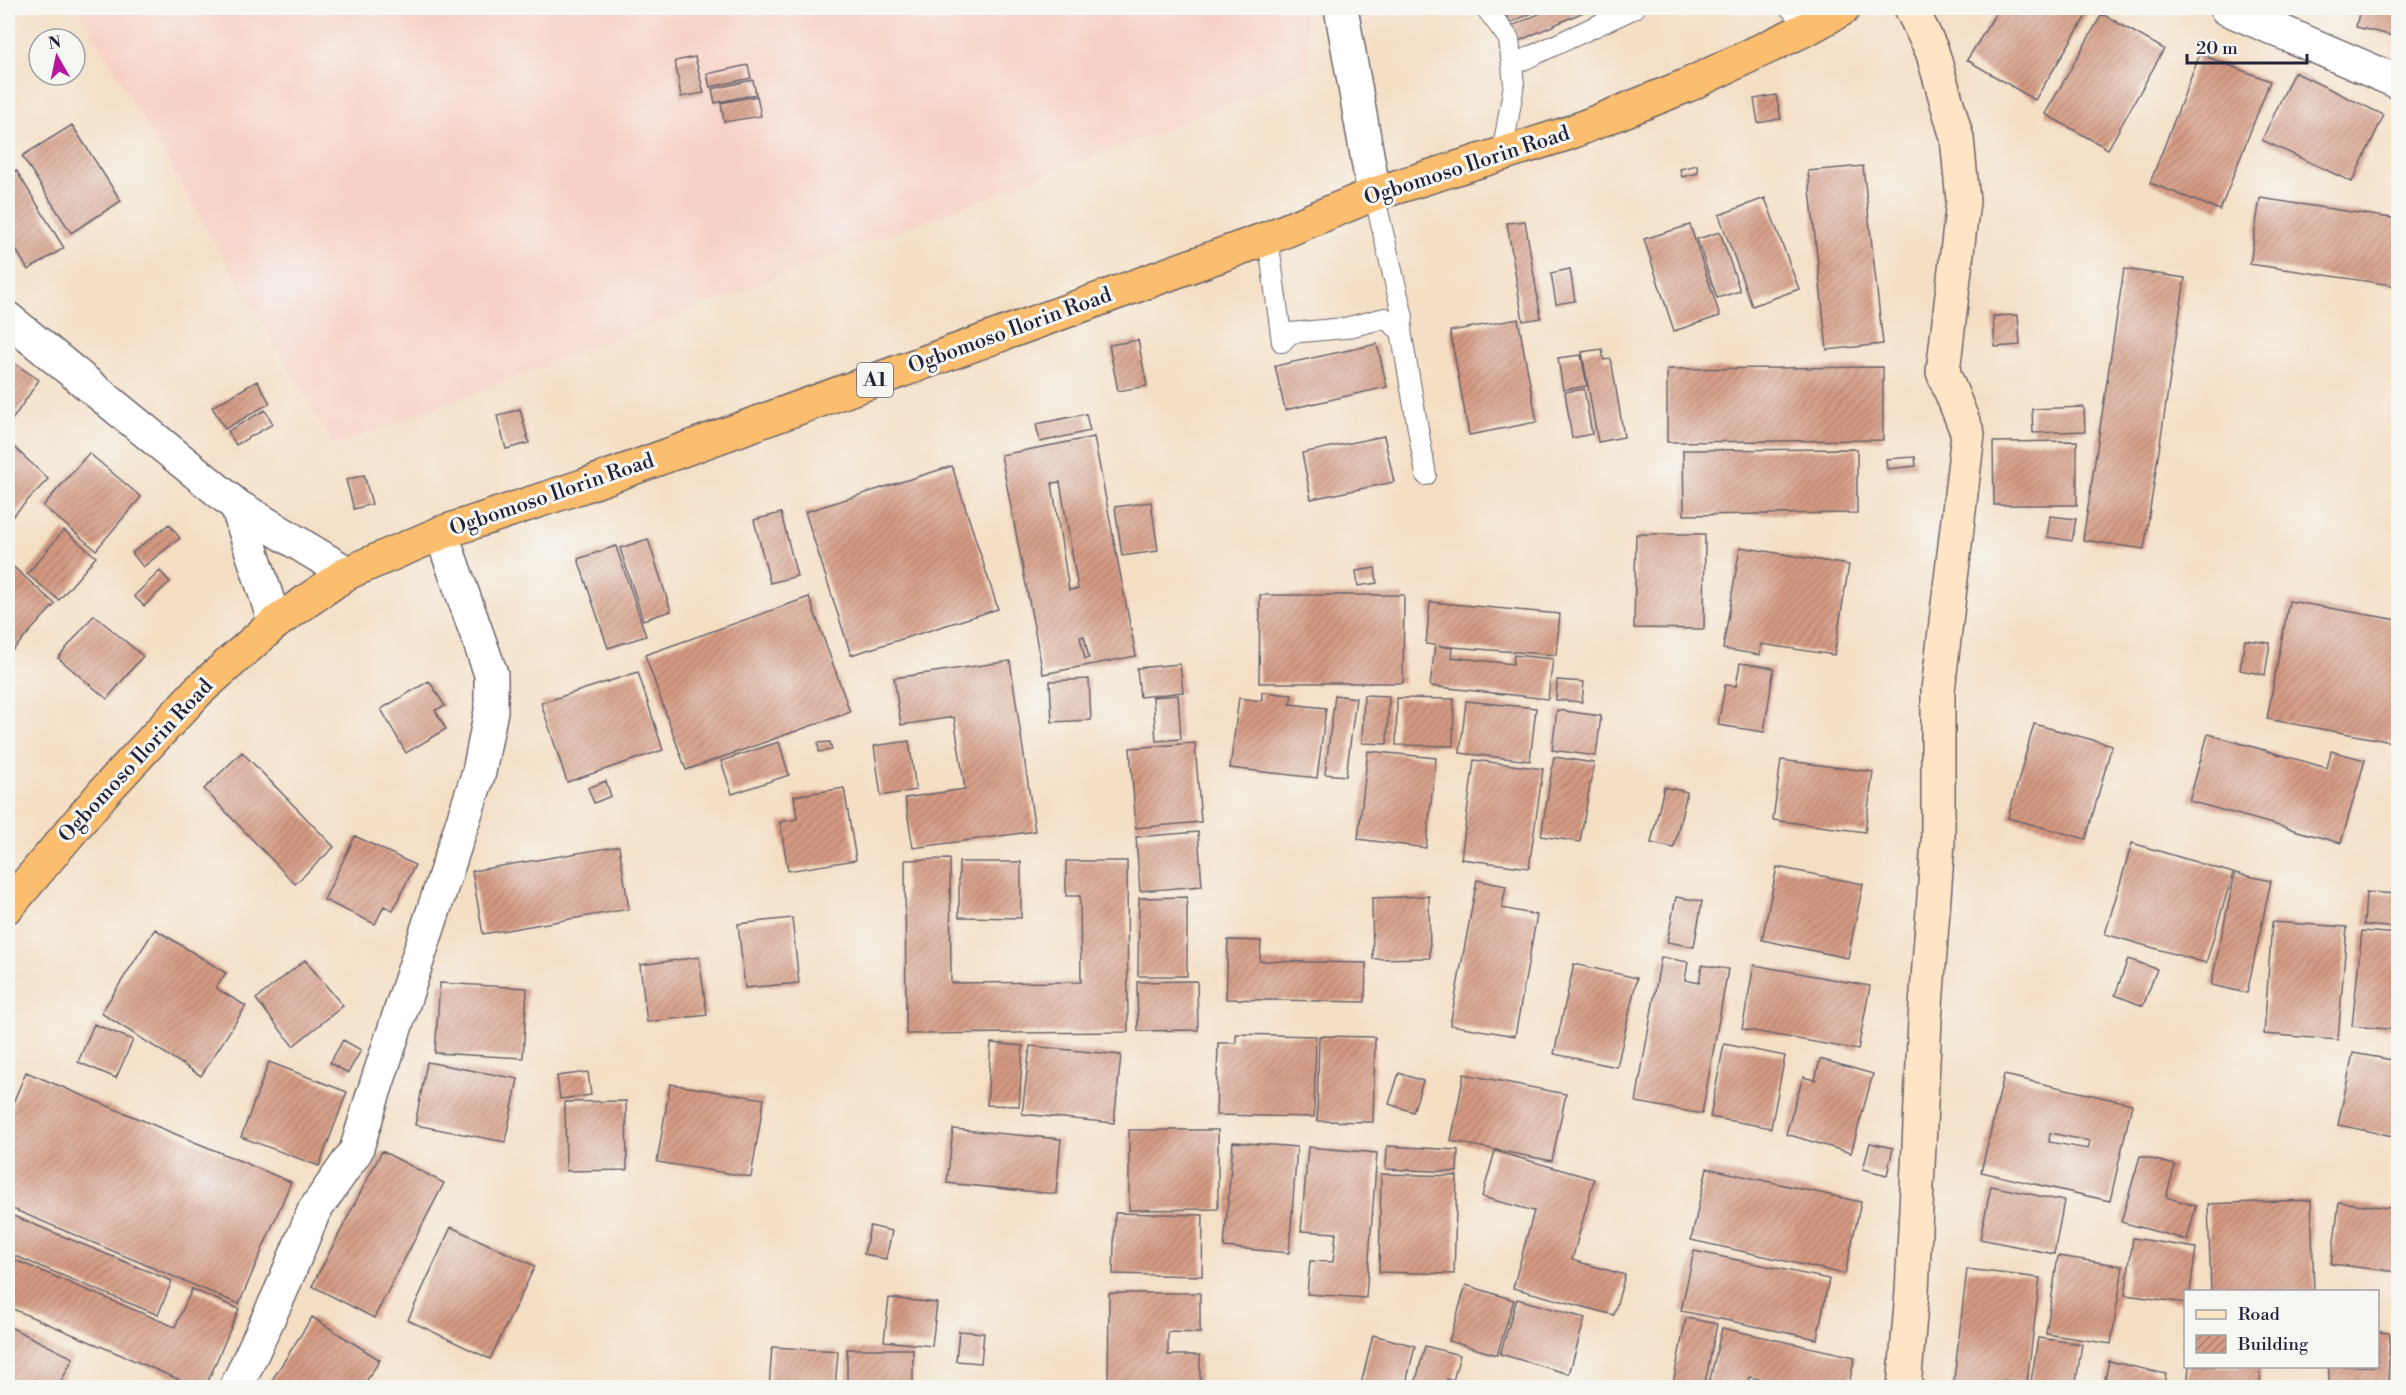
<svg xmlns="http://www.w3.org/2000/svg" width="2406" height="1395" viewBox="0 0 2406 1395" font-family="'Libre Bodoni',serif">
	<defs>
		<pattern id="building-hatch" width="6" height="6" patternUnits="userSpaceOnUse" patternTransform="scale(1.5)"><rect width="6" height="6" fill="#d59a82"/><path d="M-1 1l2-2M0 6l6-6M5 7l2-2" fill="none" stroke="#ac7d6c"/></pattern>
	</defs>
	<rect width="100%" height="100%" fill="#f6f6f2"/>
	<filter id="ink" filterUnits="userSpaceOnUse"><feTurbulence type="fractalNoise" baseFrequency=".0167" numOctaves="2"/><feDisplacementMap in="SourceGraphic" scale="12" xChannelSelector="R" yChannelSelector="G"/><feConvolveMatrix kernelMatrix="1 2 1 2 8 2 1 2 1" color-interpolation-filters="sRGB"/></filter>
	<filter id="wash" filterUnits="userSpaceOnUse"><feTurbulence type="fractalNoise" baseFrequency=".008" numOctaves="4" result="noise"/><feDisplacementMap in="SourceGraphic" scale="24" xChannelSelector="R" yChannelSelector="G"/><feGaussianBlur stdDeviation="1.35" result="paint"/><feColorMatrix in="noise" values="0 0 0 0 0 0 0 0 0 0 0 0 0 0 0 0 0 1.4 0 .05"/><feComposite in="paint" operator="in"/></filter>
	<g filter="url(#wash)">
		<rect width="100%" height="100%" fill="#f4dfc5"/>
		<path fill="#f7d1c6" d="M78,8H1305L1311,69L1258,94L334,446Z"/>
		<g id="blocks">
			<path fill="url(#building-hatch)" fill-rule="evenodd" d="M1503,8H1543L1510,23Z
				M1552,8H1592L1519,41L1512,26Z
				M1999,8H2091L2035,100L1967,60Z
				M2360,8H2381L2398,11V37L2356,27Z
				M2102,14L2164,49L2108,149L2045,114Z
				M2200,54L2270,81L2220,210L2150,183Z
				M695,57L704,93L681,97L675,61Z
				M748,65L751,78L710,87L707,74Z
				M2294,72L2384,115L2352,182L2262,140Z
				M753,80L756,94L715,103L712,89Z
				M1776,95L1781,119L1758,123L1754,99Z
				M757,96L761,116L724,122L721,103Z
				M72,125L121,201L71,233L22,156Z
				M1697,165L1698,173L1682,177L1680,169Z
				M1863,166L1883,344L1827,350L1808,171Z
				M16,170L64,248L28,270L8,236V175Z
				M1765,198L1799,289L1752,306L1719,215Z
				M2260,198L2398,219V286L2250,264Z
				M1525,221L1541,318L1523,321L1507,223Z
				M1690,225L1720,316L1674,331L1644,239Z
				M1720,232L1740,291L1717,298L1697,239Z
				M1570,269L1575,301L1556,304L1551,273Z
				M2124,269L2185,278L2144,549L2083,540Z
				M2018,315L2020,345L1995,347L1993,316Z
				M1518,319L1537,422L1469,435L1450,331Z
				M1138,340L1147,386L1118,391L1109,345Z
				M1377,344L1387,387L1285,410L1275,366Z
				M1602,349L1604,360L1611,359L1624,437L1598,442L1582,352Z
				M1581,355L1587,386L1563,390L1558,358Z
				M8,359L39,380L8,426Z
				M1883,367V440L1667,442V369Z
				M257,381L270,403L225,429L212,407Z
				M1584,389L1592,434L1572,438L1565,392Z
				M2084,407L2085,431L2033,433L2032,409Z
				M520,409L529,443L506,449L497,416Z
				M265,410L273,424L236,445L228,431Z
				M1086,414L1090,431L1040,442L1036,424Z
				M1384,436L1394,482L1311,499L1302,453Z
				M1094,437L1136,656L1043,674L1001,455ZM1060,482L1078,589L1069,590L1052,483ZM1084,636L1089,658L1085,659L1080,637Z
				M2077,441V505H1994L1993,442Z
				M14,447L48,479L8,521V454Z
				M1857,449V513L1684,515L1683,450Z
				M89,453L141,497L96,550L43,506Z
				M1915,457L1916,466L1887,469L1886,459Z
				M952,466L998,609L851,655L805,512Z
				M364,475L372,504L354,509L346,480Z
				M1151,502L1158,551L1122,556L1115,507Z
				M781,513L797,576L770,583L754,520Z
				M2050,516L2076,519L2072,541L2047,537Z
				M169,524L180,538L143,567L132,553Z
				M64,530L96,557L59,600L27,574Z
				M1636,534H1705L1704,629L1634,628Z
				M648,539L671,611L643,620L620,548Z
				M616,546L646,636L608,648L578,559Z
				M1740,547L1849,565L1834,655L1761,644L1760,655L1723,649Z
				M8,562L55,604L13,650L8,645Z
				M1375,568L1377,583L1358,586L1356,571Z
				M160,571L170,582L144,606L134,596Z
				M1260,595H1404L1403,683H1259Z
				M809,597L850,712L686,770L645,655Z
				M2289,601L2398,620V743L2267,719Z
				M1430,602L1560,614L1556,655L1439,646L1452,648L1451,657L1513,664L1514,655L1553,659L1548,699L1430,686L1435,645L1426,644Z
				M94,615L143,656L107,699L58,658Z
				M2245,640L2270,643L2265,675L2240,670Z
				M1010,661L1035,831L913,848L905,798L965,789L954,717L901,725L894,678Z
				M1740,663L1774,668L1764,732L1718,725L1725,685L1736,686Z
				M1180,664L1183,692L1140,697L1137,668Z
				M638,672L663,750L567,782L541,703Z
				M1089,679L1091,720L1052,722L1050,681Z
				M1557,680L1584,682L1582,702L1556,700Z
				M429,681L445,706L435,710L446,729L406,753L381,709Z
				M1262,692L1292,695L1290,704L1326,708L1317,778L1230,768L1239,698L1262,701Z
				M1178,695L1181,739L1156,741L1153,697Z
				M1335,695L1356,698L1346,776L1325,774Z
				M1364,695L1389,696L1387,744L1362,743Z
				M1397,698L1454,699L1453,746L1396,745Z
				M1466,701L1536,708L1530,761L1460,753Z
				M1557,710L1601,716L1596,756L1552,750Z
				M2034,724L2112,745L2086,839L2008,818Z
				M2208,734L2327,768L2331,751L2365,760L2341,843L2189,801Z
				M909,741L916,790L881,796L874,746Z
				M779,742L789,775L732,794L721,761Z
				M830,742L832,750L819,752L818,743Z
				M1195,743L1201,822L1136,828L1130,748Z
				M1368,751L1436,758L1426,848L1358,839Z
				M242,752L334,847L295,884L204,789Z
				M1554,757L1594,763L1580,842L1541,836Z
				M1474,760L1543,769L1529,868L1461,859Z
				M1781,760L1873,772L1865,832L1773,820Z
				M606,781L611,796L594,803L588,788Z
				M1664,787L1687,792L1674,848L1651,843Z
				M844,788L856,860L788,871L780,822L797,819L794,796Z
				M1198,832L1202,886L1140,891L1136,837Z
				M355,836L415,865L393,910L384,906L375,924L324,900Z
				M2132,843L2233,873L2206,963L2105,934Z
				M619,846L629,909L483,934L472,871Z
				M950,859L951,983L1081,982L1080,896H1066V861H1127L1128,1032L906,1034L905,860Z
				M959,862H1021V918L959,917Z
				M1777,867L1863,884L1848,958L1762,940Z
				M2235,873L2271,881L2247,993L2211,985Z
				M1477,880L1506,886L1502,908L1537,915L1515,1036L1450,1025Z
				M2366,892L2398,894V928L2364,925Z
				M1429,896L1430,958L1373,959L1372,898Z
				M1187,897V976H1138L1139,898Z
				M1676,897L1702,901L1694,947L1667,942Z
				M792,918L799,983L745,988L738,924Z
				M2272,922L2347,927L2338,1040L2264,1034Z
				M155,929L226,973L216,988L246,1006L201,1076L101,1013Z
				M2362,931L2398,934V1030L2352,1026Z
				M1228,940L1261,941L1260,961L1366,963L1365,1002L1226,999Z
				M699,957L707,1015L647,1022L640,965Z
				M1661,957L1688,962L1685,980L1699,983L1702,965L1728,969L1702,1114L1636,1102Z
				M2128,959L2157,969L2143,1006L2115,995Z
				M305,960L343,1006L293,1046L256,999Z
				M1574,964L1637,978L1617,1067L1554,1054Z
				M1754,965L1870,986L1858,1050L1742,1029Z
				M1197,981L1198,1030L1138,1031L1137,982Z
				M440,983L527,988L523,1058L435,1053Z
				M94,1024L133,1040L116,1078L78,1062Z
				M1236,1034L1316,1036L1314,1117L1216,1115L1218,1043H1236Z
				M1319,1036L1375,1037L1373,1122L1317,1121Z
				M343,1040L361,1050L348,1073L330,1063Z
				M991,1043L1023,1046L1019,1106L987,1105Z
				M1724,1044L1785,1056L1771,1128L1710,1117Z
				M1030,1046L1121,1055L1114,1123L1022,1114Z
				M2353,1053L2398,1061V1137L2338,1125Z
				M1820,1059L1873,1074L1851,1153L1786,1134L1803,1077L1815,1080Z
				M269,1062L347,1092L319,1166L241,1137Z
				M427,1062L518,1079L505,1142L415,1125Z
				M26,1072L291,1182L239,1304L8,1207V1106L11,1108Z
				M588,1072L591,1095L560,1099L557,1076Z
				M1399,1073L1423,1081L1413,1112L1389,1104Z
				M1464,1074L1566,1094L1552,1161L1451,1141Z
				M2004,1075L2132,1104L2110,1201L1981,1172ZM2050,1133L2090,1141L2088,1149L2049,1142Z
				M670,1084L764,1099L751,1177L657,1162Z
				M626,1101L627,1170L566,1171L565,1102Z
				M953,1129L1061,1139L1056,1194L947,1183Z
				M1129,1130H1218V1209L1129,1210Z
				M1233,1142L1297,1147L1289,1253L1224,1247Z
				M1870,1143L1893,1148L1887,1175L1863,1169Z
				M1387,1146L1458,1150L1457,1172L1386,1169Z
				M1308,1147L1377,1153L1366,1298L1307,1294L1310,1261L1333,1262L1336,1233L1301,1231Z
				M382,1151L444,1183L374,1318L312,1286Z
				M1495,1151L1594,1179L1572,1260L1625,1275L1614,1315L1513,1288L1534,1211L1482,1197Z
				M2140,1156L2175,1165L2166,1197L2196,1206L2187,1240L2121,1222Z
				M1707,1168L1861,1202L1845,1274L1691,1240Z
				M1381,1174L1457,1176L1454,1274L1379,1272Z
				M1991,1186L2064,1201L2054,1254L1980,1239Z
				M2311,1200L2314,1292H2211L2208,1204Z
				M2339,1202L2398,1209V1272L2331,1264Z
				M1115,1213L1203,1215L1202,1276L1113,1274Z
				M11,1215L172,1281L158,1315L8,1253V1222Z
				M870,1226L892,1231L886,1259L864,1254Z
				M451,1227L535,1266L490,1359L408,1320Z
				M2133,1238L2196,1248L2190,1292H2186V1303L2125,1295Z
				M1694,1251L1829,1279L1817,1339L1681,1311Z
				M2058,1256L2123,1266L2111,1344L2046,1334Z
				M8,1257L175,1327L192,1289L239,1309L205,1388H199L8,1307Z
				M1967,1269L2040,1278L2027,1382L2005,1380L2004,1388H1953Z
				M1466,1285L1514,1300L1497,1355L1449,1341Z
				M1109,1293H1200V1333L1168,1332V1355H1200V1388H1108Z
				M889,1298L937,1303L932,1346L884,1341Z
				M1517,1299L1585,1318L1569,1374L1500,1354Z
				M312,1317L380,1360L362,1388H267Z
				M1686,1318L1717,1324L1704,1388H1672Z
				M8,1326L73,1358L58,1388H22L8,1381Z
				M1722,1328L1855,1357L1848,1388H1798L1750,1377L1747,1388H1708Z
				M959,1331L984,1333L981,1363L956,1361Z
				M2378,1332L2390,1333L2388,1388H2329V1366H2378Z
				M1373,1335L1415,1346L1405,1388H1360Z
				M2038,1338L2082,1344L2075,1388L2031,1382Z
				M2394,1344H2398V1383H2397Z
				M1425,1346L1460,1355L1453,1381L1447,1379L1444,1388H1414Z
				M772,1347L838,1351L835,1388H769Z
				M847,1349H913V1388H847Z
				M2109,1361L2166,1374L2163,1388H2103Z
				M2189,1366H2261L2260,1388H2187Z"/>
		</g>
	</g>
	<g filter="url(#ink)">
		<use href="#blocks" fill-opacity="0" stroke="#6c646b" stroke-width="1.5"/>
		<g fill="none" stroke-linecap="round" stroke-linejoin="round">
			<defs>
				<path id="lane" d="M1486,8L1509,39L1514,84L1502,155
					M1790,8L1810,27
					M1512,65L1635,8
					M1268,238L1282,342L1290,333L1345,328L1385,318L1401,331L1403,317L1374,194
					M1401,331L1426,475"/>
				<path id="street" d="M1341,8L1374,194
					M2226,8L2398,82
					M8,319L237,506L347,573
					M237,506L275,623
					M236,1388L281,1291L314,1211L356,1151L373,1095L479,772L491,711V674L441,533"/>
				<path id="secondary" d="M1904,1388L1912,1292L1925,1020L1938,842V690L1968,434L1943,372L1963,201L1957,138L1932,51L1911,8"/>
				<path id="highway" d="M8,906L104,792L198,691L275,623L347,573L441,533L583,486L1268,238L1374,194L1569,133L1688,85L1810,27L1844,8"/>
			</defs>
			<use href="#lane" stroke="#6c646b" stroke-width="22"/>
			<use href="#street" stroke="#6c646b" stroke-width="36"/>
			<use href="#secondary" stroke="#6c646b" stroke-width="36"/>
			<use href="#highway" stroke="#6c646b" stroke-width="36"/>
			<use href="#lane" stroke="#fff" stroke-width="20"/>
			<use href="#street" stroke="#fff" stroke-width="33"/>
			<use href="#secondary" stroke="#fde5c5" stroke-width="33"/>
			<use href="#highway" stroke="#fabe6e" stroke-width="33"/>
		</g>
	</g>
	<g text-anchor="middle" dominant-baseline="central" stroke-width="6" stroke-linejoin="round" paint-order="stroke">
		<rect fill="#f6f6f2" stroke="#626272" stroke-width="1.5" x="857" y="363" width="36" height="34" rx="4.5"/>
		<g font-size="20" font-weight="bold" fill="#22223b">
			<text x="875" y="380">A1</text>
		</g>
		<g font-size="21" fill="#22223b" stroke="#f6f6f2">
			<text transform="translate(1467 166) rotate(-18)">Ogbomoso Ilorin Road</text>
			<text transform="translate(1010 331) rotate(-20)">Ogbomoso Ilorin Road</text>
			<text transform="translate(552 495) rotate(-19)">Ogbomoso Ilorin Road</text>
			<text transform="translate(136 761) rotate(-47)">Ogbomoso Ilorin Road</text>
		</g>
	</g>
	<rect width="2406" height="1395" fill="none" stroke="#f6f6f2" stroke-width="30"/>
	<rect x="2184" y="1290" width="195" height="78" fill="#f6f6f2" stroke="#a1a1a9" stroke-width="1.5"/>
	<rect x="2196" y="1310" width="30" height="9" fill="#fde5c5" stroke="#a1a1a9" stroke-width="1.5"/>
	<text x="2238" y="1320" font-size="18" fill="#22223b">Road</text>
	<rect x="2196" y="1335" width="30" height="18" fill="url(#building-hatch)" stroke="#a1a1a9" stroke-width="1.5"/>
	<text x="2238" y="1350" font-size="18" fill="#22223b">Building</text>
	<g transform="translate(57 57) rotate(351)"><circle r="28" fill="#f6f6f2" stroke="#a1a1a9" stroke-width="1.5"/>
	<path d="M0-4.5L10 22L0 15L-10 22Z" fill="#b5179e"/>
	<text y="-9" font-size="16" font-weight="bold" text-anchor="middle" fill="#22223b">N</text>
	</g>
	<path d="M2187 54v9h120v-9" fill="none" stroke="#22223b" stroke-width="3"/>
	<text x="2196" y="54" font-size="18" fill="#22223b" stroke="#f6f6f2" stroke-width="4.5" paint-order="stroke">20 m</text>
</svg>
